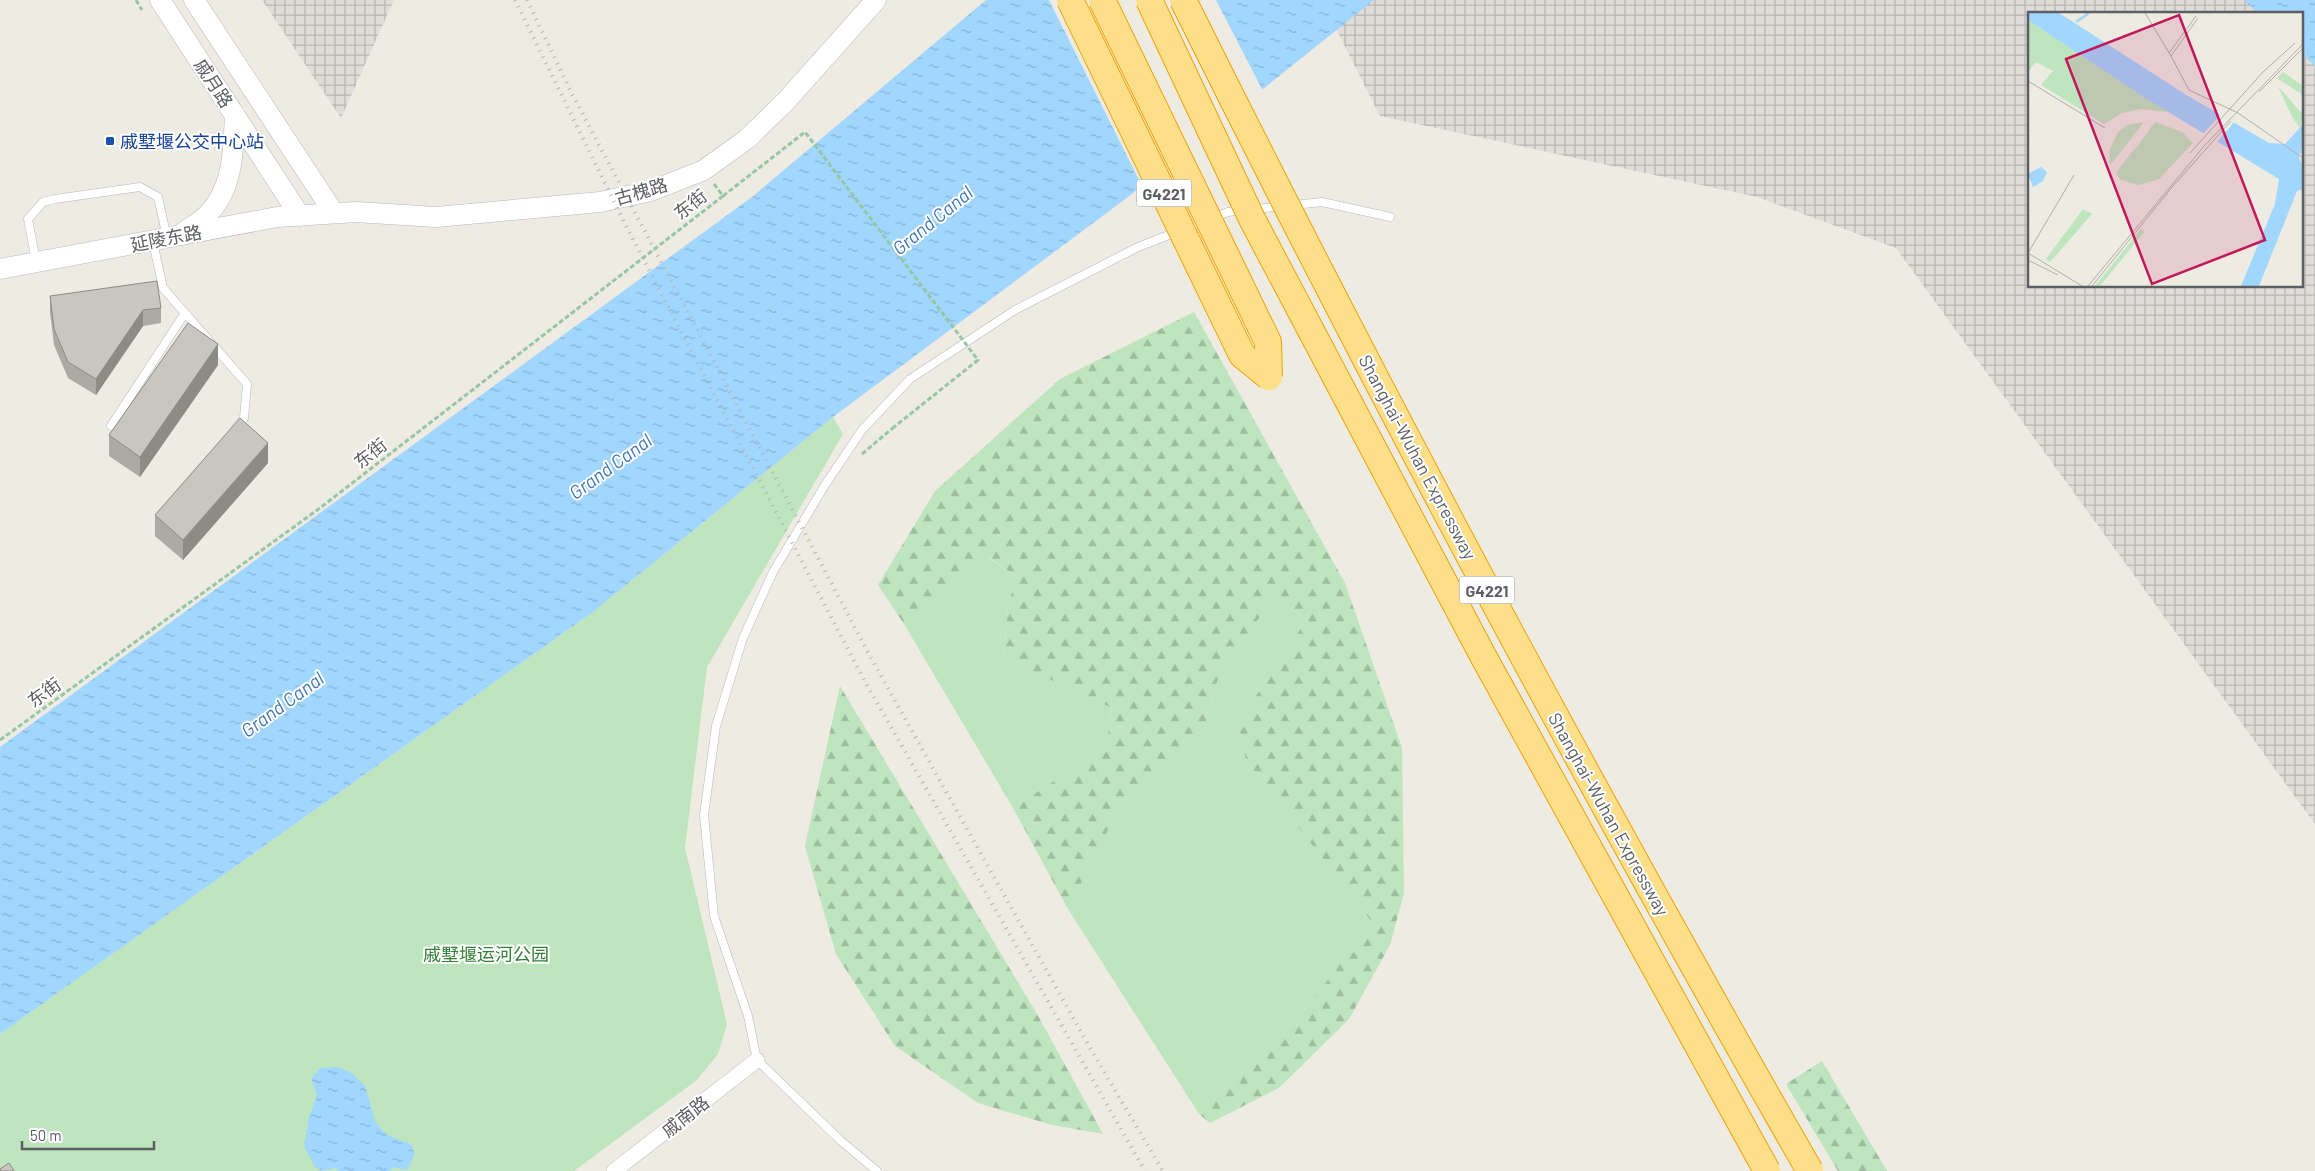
<svg xmlns="http://www.w3.org/2000/svg" width="2315" height="1171" viewBox="0 0 2315 1171" font-family="Barlow,'Noto Sans SC',sans-serif">
	<defs>
		<pattern id="industrial-grid" width="8" height="8" patternUnits="userSpaceOnUse" patternTransform="scale(1.25)"><rect width="8" height="8" fill="#dfddd7"/><path d="M0 4h8M4 0v8" fill="none" stroke="#b8b6b2"/></pattern>
		<pattern id="forest-firs" width="22" height="20" patternUnits="userSpaceOnUse" patternTransform="scale(1.25)"><rect width="22" height="20" fill="#bee5be"/><path d="M5 1l3.5 6h-7zM16 11l3.5 6h-7z" fill="#9dbd9e"/></pattern>
		<pattern id="water-ripples" width="26" height="14" patternUnits="userSpaceOnUse" patternTransform="scale(1.25)"><rect width="26" height="14" fill="#a1d6ff"/><path d="M2 4q2-2 4 0t4 0M15 11q2-2 4 0t4 0" fill="none" stroke="#86b1d2"/></pattern>
	</defs>
	<rect width="100%" height="100%" fill="#edebe2"/>
	<path fill="url(#industrial-grid)" fill-rule="evenodd" d="M262,0H394L341,118Z
		M1374,0H2290L2315,24V824L1896,248L1757,197L1380,116L1336,29ZM2029,14H2301V286H2029Z"/>
	<path fill="#bee5be" d="M833,417L843,434L707,667L685,848L727,1024L718,1054L697,1080L574,1171H0V1034L593,612Z
		M989,558L1018,578L1008,603L1004,657L1112,708L1106,747L1013,808L904,624Z
		M1275,597L1307,619L1238,723L1246,760L1373,922L1298,1019L1199,1114L1068,909L1122,800L1202,736L1221,668Z"/>
	<path fill="url(#forest-firs)" d="M1194,312L1345,583L1402,748L1404,893L1390,945L1349,1019L1279,1088L1210,1123L1199,1114L1298,1019L1372,922L1246,760L1238,723L1307,619L1275,597L1221,668L1202,736L1123,800L1068,909L1013,808L1106,747L1112,708L1004,658L1008,603L1018,578L990,558L904,624L878,585L935,491L1060,379Z
		M840,686L1037,1014L1103,1134L1052,1125L978,1103L895,1046L836,954L805,846Z
		M1822,1061L1887,1171H1838L1786,1084Z"/>
	<path fill="url(#water-ripples)" d="M986,0H1374L1128,197L833,417L593,612L0,1034V747L752,197Z
		M2244,0H2315V66L2301,53V14H2259Z
		M337,1067L352,1073L365,1086L376,1123L387,1135L411,1144L415,1154L407,1170L394,1167L389,1171H340L335,1168L322,1171L315,1167L304,1146L309,1117L317,1095L311,1079L320,1068Z"/>
	<path fill="#edebe2" d="M1049,0H1216L1263,91L1143,188Z"/>
	<g fill="none" stroke-linecap="round" stroke-linejoin="round">
		<defs>
			<path id="lane" d="M153,242L163,288L247,384L244,418L236,427
				M36,261L28,219L43,202L55,199L140,187L158,197L167,238
				M111,426L185,313
				M877,1171L841,1141L757,1060L748,1016L714,916L704,815L716,726L743,638L773,572L825,485L862,430L910,379L1015,310L1138,247L1228,212L1322,202L1390,217"/>
			<path id="street" d="M614,1171L757,1060"/>
			<path id="secondary" d="M160,0L300,216
				M194,0L334,213
				M184,232C192,226 202,221 209,213C234,186 233,150 235,115
				M0,269L277,217L356,212L436,217L600,202L651,191L704,170L747,139L786,101L876,0"/>
		</defs>
		<use href="#lane" stroke="#b5b8bd" stroke-width="9"/>
		<use href="#street" stroke="#b5b8bd" stroke-width="16"/>
		<use href="#secondary" stroke="#b6b9bf" stroke-width="21"/>
		<path stroke="#97c6a4" stroke-width="3" stroke-dasharray="5 2.5" stroke-linecap="butt" d="M136,0L142,10
			M862,454L894,427
			M0,740L320,508L723,196L714,184"/>
		<use href="#lane" stroke="#fff" stroke-width="8"/>
		<use href="#street" stroke="#fff" stroke-width="15"/>
		<use href="#secondary" stroke="#fff" stroke-width="20"/>
		<path stroke="#b3b4b4" stroke-width="4" stroke-dasharray="1 6" stroke-linecap="butt" d="M515,0L625,224L863,678L1145,1171
			M527,0L571,92L871,658L1090,1048L1163,1171"/>
		<defs>
			<path id="highway-bridge" d="M1070,0L1242,355L1269,377
				M1102,0L1268,342L1269,377
				M1149,0L1252,219L1482,654L1767,1171
				M1183,0C1380,396 1589,787 1810,1171"/>
		</defs>
		<use href="#highway-bridge" stroke="#f0a300" stroke-width="28" stroke-linecap="butt"/>
		<path stroke="#97c6a4" stroke-width="3" stroke-dasharray="5 2.5" stroke-linecap="butt" d="M723,196L805,132L978,360L894,427"/>
		<use href="#highway-bridge" stroke="#fddf8a" stroke-width="26"/>
	</g>
	<path fill="#acaaa4" d="M50,296L161,308V323L143,326L96,395L68,378L54,345L50,312Z
		M218,365L140,477L109,456V435Z
		M268,463L183,560L155,536V515Z"/>
	<path fill="#8c8b86" d="M143,310V326L96,395V379Z
		M218,344V365L140,477V457Z
		M268,443V463L183,560V540Z"/>
	<path fill="#c8c6bf" stroke="#8c8b86" d="M157,281L161,308L143,310L96,379L68,362L54,329L50,296Z
		M188,323L218,344L140,457L109,435Z
		M240,418L268,443L183,540L155,515Z
		M9,1163L14,1171H0V1169Z"/>
	<rect fill="#1a4fb4" stroke="#fff" stroke-width="2" x="105" y="136" width="10" height="10" rx="2.5"/>
	<g text-anchor="middle" dominant-baseline="central" stroke-width="4" stroke-linejoin="round" paint-order="stroke">
		<g fill="#fff" stroke="#8c8e92" stroke-width="1">
			<rect x="1136.5" y="179.5" width="55" height="27" rx="4"/>
			<rect x="1459.5" y="576.5" width="55" height="27" rx="4"/>
		</g>
		<g font-size="16" font-weight="bold" fill="#5b5e63">
			<text x="1164" y="193">G4221</text>
			<text x="1487" y="590">G4221</text>
		</g>
		<g font-size="18" fill="#5b5e63" stroke="#fff">
			<text transform="translate(214 83) rotate(57)">戚月路</text>
			<text transform="translate(641 191) rotate(-16)">古槐路</text>
			<text transform="translate(690 204) rotate(-38)">东街</text>
			<text transform="translate(166 238) rotate(-11)">延陵东路</text>
			<text transform="translate(370 453) rotate(-38)">东街</text>
			<text transform="translate(1418 457) rotate(62)">Shanghai-Wuhan Expressway</text>
			<text transform="translate(44 692) rotate(-36)">东街</text>
			<text transform="translate(1609 814) rotate(61)">Shanghai-Wuhan Expressway</text>
			<text transform="translate(685 1116) rotate(-38)">戚南路</text>
		</g>
		<g font-size="18" fill="#164399" stroke="#fff" text-anchor="start">
			<text x="120" y="141">戚墅堰公交中心站</text>
		</g>
		<g font-size="18" fill="#338137" stroke="#fff">
			<text x="486" y="954">戚墅堰运河公园</text>
		</g>
		<g font-size="19" font-style="italic" fill="#3e77b1" stroke="#fff">
			<text transform="translate(932 220) rotate(-39)">Grand Canal</text>
			<text transform="translate(610 466) rotate(-36)">Grand Canal</text>
			<text transform="translate(282 704) rotate(-36)">Grand Canal</text>
		</g>
	</g>
	<g transform="translate(2028 12)">
		<rect width="275" height="275" fill="#edebe2"/>
		<path d="M0,8L114,84L142,100L113,97L94,101L76,112L13,73L25,59L8,50L0,60ZM124,114L134,120L124,138L120,139L111,132ZM103,141L141,149L140,153H124L113,171L101,167L88,161Z" fill="#bee5be"/>
		<path d="M255,60L275,74V83L249,66ZM250,74L275,103L272,116L264,105ZM116,110L91,142L82,153L81,139L90,120L99,113ZM127,110L154,120L165,131L131,167L111,173L93,168L88,161L113,171L124,153H140V149L103,141L111,132L124,138L125,125L134,120L124,114ZM55,197L64,202L22,250L18,247ZM113,217L116,220L72,274H67Z" fill="#bee5be"/>
		<path d="M0,1H31L160,84L241,131L257,132L275,112V134L271,146L275,154V177L269,179L231,274H213L247,192L251,167L114,84L0,8ZM13,155L19,160L15,169L5,175L0,162Z" fill="#a1d6ff"/>
		<path d="M195,100L208,108L188,131L174,123Z" fill="#edebe2"/>
		<path fill="none" stroke="#a1d6ff" stroke-width="2.5" d="M48,10L61,1"/>
		<path fill="none" stroke="#afafab" stroke-width="1" d="M117,1L143,44L170,6M141,41L168,4M143,44L161,78L210,101L275,146M0,69L77,116M231,80L275,36M162,141L235,60L267,31M0,241L46,163M0,241L54,274M0,248L30,263M60,274L177,133L275,32M64,274L145,174L203,109"/>
		<path fill="#c2185b" fill-opacity="0.15" stroke="#c2185b" stroke-width="2.5" d="M151,3L237,228L124,272L38,47Z"/>
		<rect width="275" height="275" fill="none" stroke="#5b5e63" stroke-width="2.5"/>
	</g>
	<path d="M22 1141v8h132v-8" fill="none" stroke="#5b5e63" stroke-width="2.5"/>
	<text x="30" y="1141" font-size="15" fill="#5b5e63" stroke="#ffffff" stroke-width="4" paint-order="stroke">50 m</text>
</svg>
